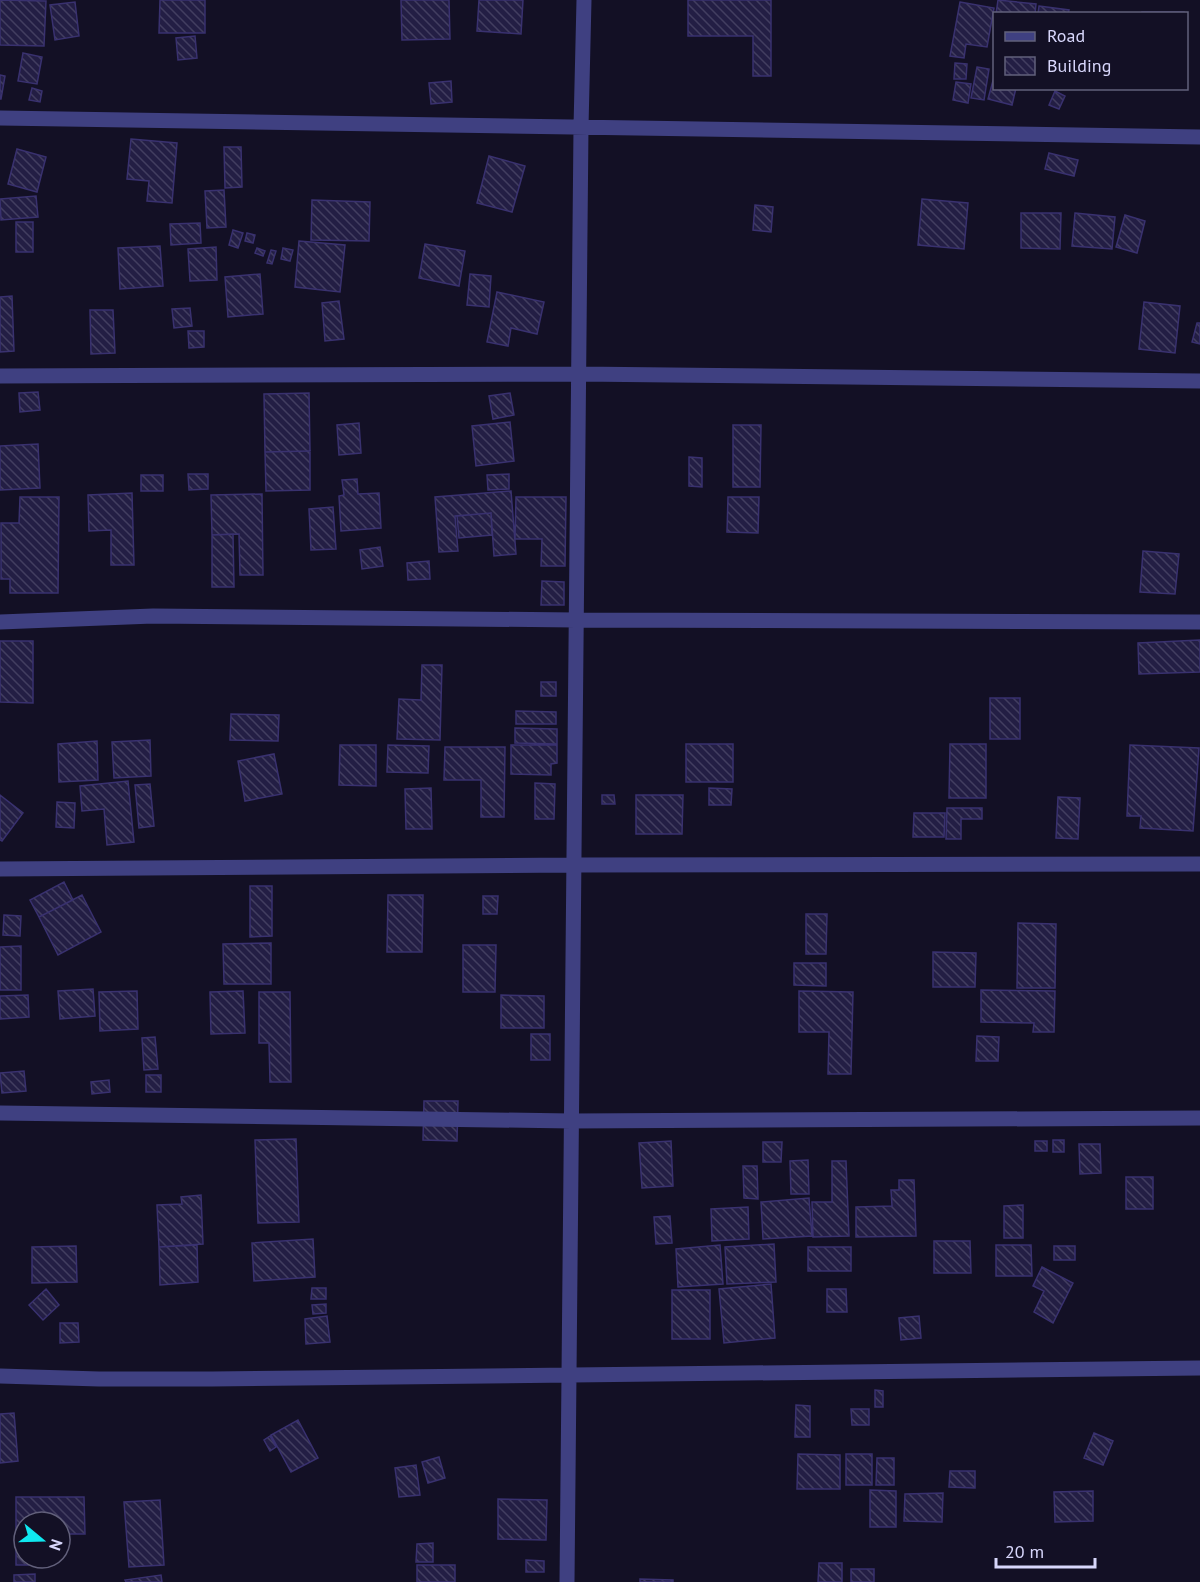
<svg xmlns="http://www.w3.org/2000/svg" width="1200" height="1582" viewBox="0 0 1200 1582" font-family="'PT Sans',sans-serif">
	<defs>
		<pattern id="building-back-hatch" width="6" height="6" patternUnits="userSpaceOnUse" patternTransform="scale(1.5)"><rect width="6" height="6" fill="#231e44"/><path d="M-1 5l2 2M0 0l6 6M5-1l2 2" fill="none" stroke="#423e60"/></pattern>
	</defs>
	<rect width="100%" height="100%" fill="#131025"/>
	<path fill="url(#building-back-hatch)" stroke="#39316f" stroke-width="1.5" d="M0,0L46,1L44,46L0,45Z
		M160,0H205V33H159Z
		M401,0H449L450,39L402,40Z
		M479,0H523L521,34L477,31Z
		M688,0H771V76H753V36H688Z
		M998,0L1036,4L1035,14H996Z
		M75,2L79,36L55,40L50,5Z
		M960,2L994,8L987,47L966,44L964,58L950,56Z
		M1039,6L1069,10L1068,14H1038Z
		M1142,12H1184V14H1142Z
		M195,36L197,58L178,60L176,38Z
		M23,53L42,57L37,84L18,81Z
		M955,63L967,64L966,79H954Z
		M977,67L989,69L984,100L971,98Z
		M0,75L5,76L1,99H0Z
		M994,77V88H1016L1012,105L988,99Z
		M451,81L452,102L431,104L429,83Z
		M956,82L971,84L968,103L953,100Z
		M32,88L42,91L40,102L29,100Z
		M1055,91L1065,96L1059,109L1049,105Z
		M131,139L177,143L172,203L147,201L149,181L127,179Z
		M224,147H241L242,187L225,188Z
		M17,149L46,157L37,192L8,184Z
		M1049,153L1078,160L1074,176L1045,169Z
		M489,156L525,166L512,212L477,203Z
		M224,190L226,227L207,228L205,191Z
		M36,196L38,217L1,220L0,199Z
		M922,199L968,203L964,249L918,245Z
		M312,200L370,202L369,241L311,240Z
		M755,205L773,207L771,232L753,230Z
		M1021,213H1061L1060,249L1021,248Z
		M1075,213L1115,217L1112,249L1072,246Z
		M1125,215L1145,221L1137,253L1116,247Z
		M16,222H33V252H16Z
		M200,223L201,243L171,245L170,224Z
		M233,230L243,233L238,248L229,245Z
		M247,233L255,235L253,243L245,241Z
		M299,241L345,245L340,292L295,287Z
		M425,244L465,251L459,286L419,278Z
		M160,246L163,286L120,289L118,248Z
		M216,247L217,280L190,281L188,249Z
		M257,248L265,251L263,256L255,253Z
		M283,248L293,250L290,261L281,259Z
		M271,250L276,251L272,264L267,263Z
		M260,274L263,314L228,317L225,277Z
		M470,274L491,276L489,307L467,305Z
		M497,292L544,302L537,334L511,328L508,346L487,342Z
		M12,296L14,351L0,352V297Z
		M339,301L344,339L325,341L322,303Z
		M1144,302L1180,306L1175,353L1139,349Z
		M190,308L192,326L174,328L172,309Z
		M90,310H113L115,353L91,354Z
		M1197,323H1200V344L1192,342Z
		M188,331H204V347L189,348Z
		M38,392L40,410L20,412L19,393Z
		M309,393L310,451L265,452L264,394Z
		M510,393L514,415L493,419L489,396Z
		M510,422L514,461L476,466L472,426Z
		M359,423L361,453L339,455L337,425Z
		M733,425H761L760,487H733Z
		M38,444L40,488L0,490V446Z
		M310,451V490L266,491L265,452Z
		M689,457L702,458V487L689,486Z
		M188,474H208V489L189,490Z
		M509,474V489L488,490L487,475Z
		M141,475H163V491H141Z
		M357,479L358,494L379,493L381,528L341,531L339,496L344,495L342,480Z
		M511,491L516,554L494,556L491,513L455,516L458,551L439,552L435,497Z
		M132,493L134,565H111V530L89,531L88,495Z
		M262,494L263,575H240L239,534L212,535L211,495Z
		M20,497H59L58,593H10V579H1V523H19Z
		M516,497H566L565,566H541L542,539H515Z
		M728,497H759L758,533L727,532Z
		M333,507L336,549L311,550L309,509Z
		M491,513L492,535L459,538L457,516Z
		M233,534L234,587H212V535Z
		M380,547L383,566L362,569L360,550Z
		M1143,551L1179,554L1175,594L1140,592Z
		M429,561L430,579L408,580L407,563Z
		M542,581L564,582V605H541Z
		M1200,640V672L1139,674L1138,643Z
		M0,641H33V703L0,702Z
		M422,665H442L440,740L397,739L399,699L421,700Z
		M541,682H556V696H541Z
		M990,698H1020V739H990Z
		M516,711L556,712V724H516Z
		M231,714L279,715L278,741L230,740Z
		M515,728L557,729V744L515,743Z
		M150,740L151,776L114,778L112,742Z
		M97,741L98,780L59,782L58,744Z
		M686,744H733V782H686Z
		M950,744H986V798H949Z
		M340,745H376V786L339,785Z
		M388,745L429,746L428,773L387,772Z
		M511,745H557V763L551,764V775L511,774Z
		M1130,745L1199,748L1193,831L1140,828L1141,816H1127Z
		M445,747H505L504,817H481V780H444Z
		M274,754L282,794L245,801L238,761Z
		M128,781L134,842L107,845L104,809L82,811L80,786Z
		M535,783L555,784L554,819H535Z
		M150,784L154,826L139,828L135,785Z
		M431,788L432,829H406L405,789Z
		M709,788L732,789L731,805H709Z
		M0,795L23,813L2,841L0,840Z
		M602,795H614L615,804H602Z
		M636,795H683L682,834H636Z
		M1058,797L1080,798L1078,839L1056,838Z
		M57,802L75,803L74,828L56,827Z
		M947,808H982V819H961V839H946Z
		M914,813H945L944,837H913Z
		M64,882L73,900L39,917L30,900Z
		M250,886H272V936L250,937Z
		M82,895L101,932L58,955L39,917Z
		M388,895H423L422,952H387Z
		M483,896H498L497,914H483Z
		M806,914H827L826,954H806Z
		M4,915L21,916L20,936L3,935Z
		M1018,923L1056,924L1055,988H1017Z
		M271,943V984H224L223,944Z
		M463,945H496L495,992H463Z
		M21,946V990H0V947Z
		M933,952L976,953L975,987H933Z
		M794,963H826V986L794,985Z
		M93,989L95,1016L60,1019L58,991Z
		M981,990L1055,991L1054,1032H1033L1034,1023L981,1022Z
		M137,991L138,1029L100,1031L99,992Z
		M243,991L245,1033L211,1034L210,992Z
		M799,991L853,992L851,1074H828L829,1032H799Z
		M259,992H290L291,1082H270L269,1043H259Z
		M28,995L29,1017L0,1019V996Z
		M501,995L544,996V1028H501Z
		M531,1034H550V1060H531Z
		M977,1036L999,1037L998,1061H976Z
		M155,1037L158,1069L144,1070L142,1038Z
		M24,1071L26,1091L2,1093L0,1073Z
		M146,1075H161V1092H146Z
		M109,1080L110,1092L92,1094L91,1082Z
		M424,1101H458L457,1141L423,1140Z
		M296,1139L299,1222L258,1223L255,1140Z
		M1053,1140H1064V1152H1053Z
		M671,1141L673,1186L642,1188L639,1143Z
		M1035,1141H1047V1151H1035Z
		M763,1142H782L781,1162H763Z
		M1079,1144H1100L1101,1173L1080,1174Z
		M808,1160L809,1194H791L790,1161Z
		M832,1161H846L849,1236L813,1237L812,1202H832Z
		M743,1166H757L758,1199L744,1198Z
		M1126,1177H1153V1209H1126Z
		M899,1180H914L916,1236L856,1237V1207L892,1206L891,1190H899Z
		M201,1195L203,1244L159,1247L157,1205L182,1204L181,1197Z
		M809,1198L812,1236L763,1239L761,1202Z
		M1023,1205V1238H1004V1206Z
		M748,1207L749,1239L712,1241L711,1209Z
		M670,1216L672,1243L656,1244L654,1217Z
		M313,1239L315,1277L254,1281L252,1243Z
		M934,1241H970L971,1273H934Z
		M774,1244L776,1282L727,1284L725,1247Z
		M197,1245L198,1282L160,1285L159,1247Z
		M720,1245L723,1284L678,1287L676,1249Z
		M996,1245H1031L1032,1276H996Z
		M76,1246L77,1282L32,1283V1247Z
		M1054,1246H1075V1260H1054Z
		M808,1247H851V1271H808Z
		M1042,1267L1073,1283L1053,1323L1034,1312L1044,1291L1033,1286Z
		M771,1284L775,1338L724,1343L719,1289Z
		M312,1288H326V1299H311Z
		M46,1289L59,1305L43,1320L29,1305Z
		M827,1289H846L847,1312H827Z
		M672,1290H710V1339H672Z
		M326,1304V1313L313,1314L312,1305Z
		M327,1316L330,1342L306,1344L305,1319Z
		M919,1316L921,1338L901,1340L899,1318Z
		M60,1323H78L79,1342L60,1343Z
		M875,1390L883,1391V1407H875Z
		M796,1405L810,1406V1437H795Z
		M851,1409H869V1425H852Z
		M14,1413L18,1461L0,1463V1414Z
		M298,1420L318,1458L291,1472L271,1435Z
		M1094,1433L1113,1441L1103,1465L1084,1458Z
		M270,1436L276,1447L270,1451L264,1440Z
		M798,1454L840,1455V1489H797Z
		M846,1454H872V1485H846Z
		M439,1457L445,1478L428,1483L422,1462Z
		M877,1458H894V1485H876Z
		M416,1465L420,1495L399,1497L395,1468Z
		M950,1471H975V1488L949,1487Z
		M870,1490L896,1491V1527H870Z
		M1093,1491V1521L1055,1522L1054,1492Z
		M943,1493L942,1522L904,1521L905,1494Z
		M16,1497H84L85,1534H60V1522H24V1533H16Z
		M498,1499L547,1500L546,1540L498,1539Z
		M160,1500L164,1565L129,1567L124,1502Z
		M16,1533H24V1558H33V1565H16Z
		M433,1543V1562H416L417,1544Z
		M526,1560L544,1561V1572H526Z
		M819,1563H842V1582H818Z
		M417,1565H455V1582H417Z
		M851,1569H874V1582H851Z
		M35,1574V1582H14V1575Z
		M161,1575L162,1582H126L125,1580Z
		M640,1579L673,1580V1582H640Z"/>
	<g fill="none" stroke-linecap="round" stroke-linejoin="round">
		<path stroke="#3f4081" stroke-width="15" d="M0,118L1200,137
			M0,376L579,374L1200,381
			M0,622L153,616L576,620L1200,622
			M0,869L574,865L1200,864
			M0,1113L571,1121L1200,1118
			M0,1376L99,1379H212L1200,1368
			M567,1582L581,127L584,0"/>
	</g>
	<rect x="993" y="12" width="195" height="78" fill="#131025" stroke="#62607b" stroke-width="1.5"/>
	<rect x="1005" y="32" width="30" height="9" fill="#3f4081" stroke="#62607b" stroke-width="1.5"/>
	<text x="1047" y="42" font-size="18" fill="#d8d7fc">Road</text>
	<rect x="1005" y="57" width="30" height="18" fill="url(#building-back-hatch)" stroke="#62607b" stroke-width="1.5"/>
	<text x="1047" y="72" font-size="18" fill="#d8d7fc">Building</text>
	<g transform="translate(42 1540) rotate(109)"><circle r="28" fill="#131025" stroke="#62607b" stroke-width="1.5"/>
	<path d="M0-4.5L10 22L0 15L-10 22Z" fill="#0fe8f0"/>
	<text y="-9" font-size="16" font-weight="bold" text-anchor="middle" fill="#d8d7fc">N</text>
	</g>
	<path d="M996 1558v9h99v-9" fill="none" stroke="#d8d7fc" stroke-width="3"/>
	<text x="1005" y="1558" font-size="18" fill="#d8d7fc" stroke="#131025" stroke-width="4.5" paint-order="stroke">20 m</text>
</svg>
